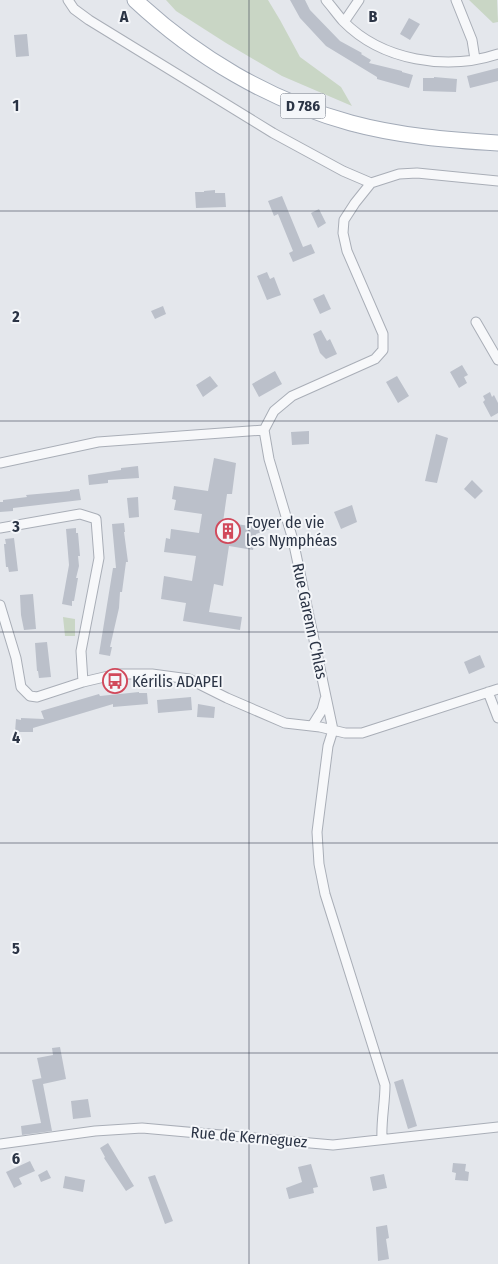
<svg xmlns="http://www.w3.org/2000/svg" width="498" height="1264" viewBox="0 0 498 1264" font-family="'Fira Sans Condensed',sans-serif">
	<rect width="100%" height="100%" fill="#e4e7ec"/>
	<path fill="#c9d6c5" d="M166,0H268L280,20L300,57L341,87L352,106L282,76L226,43L176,11Z
		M469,0H497L498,22L493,23Z
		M63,617L75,619V636H65Z"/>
	<path fill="#bbc0ca" d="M290,0H305L310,10L340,41L362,53L361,54L371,60L369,63L402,71V72L413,75L409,88L377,79V77L326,46L300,18Z
		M409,18L420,24L410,40L400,34Z
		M27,34L29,56L16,57L14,35Z
		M498,68V81L470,88L467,76Z
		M434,77L457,79L456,92L423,91V78H434Z
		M215,190V193H225L226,207L196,208L195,192H204V191Z
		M282,196L303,247L311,244L315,253L293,262L289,253L293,251L278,214L274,216L268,201Z
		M319,209L326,223L318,228L311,213Z
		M267,272L270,279L274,277L281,295L267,300L257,276Z
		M324,294L331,309L320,314L313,299Z
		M163,306L166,314L155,319L151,311Z
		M321,330L327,341L330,339L337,354L326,359L320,353L313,334Z
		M462,365L468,375L464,377L467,383L459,388L450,372Z
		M275,371L282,384L259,397L252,384Z
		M210,376L218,386L203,397L196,385Z
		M397,376L409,396L398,403L386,382Z
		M490,392L492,397L494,395L498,403V413L491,417L483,402L485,400L483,396Z
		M309,431V444L292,445L291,432Z
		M436,434L448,438L437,483L425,481Z
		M214,458L236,463L232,494H227L223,522L270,529L256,534L253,550L229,546L223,586L214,584L209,612L242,617L240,630L183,621L186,603L161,599L164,576L192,581L196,556L164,552L166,538L170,539L171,529L199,533L202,514L174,510L176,500L172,499L174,486L208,491Z
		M138,466L139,478L108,480V483L89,485L88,475L121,470V468Z
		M472,480L483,491L475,499L464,489Z
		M79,489L81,500L13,508V511L0,512V502H3V500L27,497L26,495L70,491V490Z
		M138,497L139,517L129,518L127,498Z
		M352,505L357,522L341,529L334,512Z
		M124,523L125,532H124L128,562H126L122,592H120L119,608L110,647H112L110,656L99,654L113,568H116L112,524Z
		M76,528V533H78L80,556H78L79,566L76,578H78L74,601H72V606L62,604L69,565L66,529Z
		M14,538L18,571L9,572L8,567H6L4,544H6L5,539Z
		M33,594L36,629L24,630L21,615L20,595Z
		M47,642L51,677L39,678L38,671H37L35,643Z
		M480,655L485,667L469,674L464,662Z
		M139,692V693H147L148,704L113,707V704L33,728V732H15L16,719L21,720V718L44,719L41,711L99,694L100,696Z
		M191,697L192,710L158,713L157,700Z
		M198,704L215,707L214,718L197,717Z
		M60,1047L66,1079L43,1084L52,1131L22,1135L21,1126L41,1123L32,1080L42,1078V1081L39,1067L37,1058L53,1055L52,1048Z
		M403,1079L417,1126L408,1129L394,1082Z
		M88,1099L91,1117L73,1119L71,1101Z
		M108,1143L134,1186L126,1191L104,1158L105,1157L100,1148Z
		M30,1161L35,1171L19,1178L22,1184L14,1188L6,1172Z
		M453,1163L466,1164L465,1171L469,1172L468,1181L455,1180L456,1173L452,1172Z
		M311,1164L318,1187L313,1188L314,1193L289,1199L286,1188L302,1182L298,1167Z
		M47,1170L51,1178L41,1182L38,1175Z
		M384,1174L387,1188L373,1191L370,1177Z
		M155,1175L173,1221L165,1224L148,1177Z
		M65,1176L85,1180L83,1192L63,1188Z
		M387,1225L389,1238L386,1239L389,1259L378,1261L376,1227Z"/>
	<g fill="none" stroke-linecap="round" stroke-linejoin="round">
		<defs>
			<path id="street" d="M68,0L74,9L89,20L273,133L343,171L371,183
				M326,0C332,7 337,14 343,21C382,61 447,71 498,54
				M456,0L472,40L475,59
				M344,22L359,0
				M476,322L498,360
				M264,430L274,411L292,396L375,359L383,350V334L347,251L343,233L344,220L355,203L371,183L399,174L417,173L498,181
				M0,463L98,442L264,430L269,459L293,540L333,730L328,746L317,832L319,864L325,894L385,1085C385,1103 381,1121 382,1139
				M0,528L80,514L96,519L99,558L81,651L83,682
				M0,605L16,658L21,687L30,696L37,697L83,682L117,674H152L189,679L227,698L285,723L320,727L345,733H362L498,689
				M488,692L498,718
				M312,726L322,710L325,699
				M0,1144L95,1131L142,1128L333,1145L498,1127"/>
			<path id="primary" d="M135,0C196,57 270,101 351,123C399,136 448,140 498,143"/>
		</defs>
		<use href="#street" stroke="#a9aeb7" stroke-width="11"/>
		<use href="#primary" stroke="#a3abb8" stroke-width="17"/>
		<use href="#street" stroke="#f7f8fa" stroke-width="9"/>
		<use href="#primary" stroke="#fff" stroke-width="15"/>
	</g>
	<path fill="none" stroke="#2b3445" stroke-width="1" stroke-opacity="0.55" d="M249,0V1264M0,211H498M0,421H498M0,632H498M0,843H498M0,1053H498"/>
	<defs>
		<symbol id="building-ring" viewBox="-11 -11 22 22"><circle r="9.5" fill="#f4f6f9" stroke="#d1495b" stroke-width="1.5"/><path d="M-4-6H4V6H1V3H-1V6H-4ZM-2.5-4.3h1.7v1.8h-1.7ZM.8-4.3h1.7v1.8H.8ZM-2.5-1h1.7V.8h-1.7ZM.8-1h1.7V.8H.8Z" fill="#d1495b"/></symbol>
		<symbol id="bus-ring" viewBox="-11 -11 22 22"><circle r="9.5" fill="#f4f6f9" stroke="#d1495b" stroke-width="1.5"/><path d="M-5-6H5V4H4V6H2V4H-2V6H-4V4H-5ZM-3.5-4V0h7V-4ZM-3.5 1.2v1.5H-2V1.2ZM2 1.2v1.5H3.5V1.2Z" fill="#d1495b"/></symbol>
	</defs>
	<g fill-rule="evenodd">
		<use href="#building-ring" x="214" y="517" width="28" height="28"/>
		<use href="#bus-ring" x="101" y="667" width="28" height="28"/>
	</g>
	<g text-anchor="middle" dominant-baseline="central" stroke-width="4" stroke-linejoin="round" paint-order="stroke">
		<rect fill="#f4f6f9" stroke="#676e7b" stroke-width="1" x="280.5" y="93.5" width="45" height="25" rx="4"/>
		<g font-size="15" font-weight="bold" fill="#2b3445">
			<text x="303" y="106">D 786</text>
		</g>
		<g font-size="16" fill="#2b3445" stroke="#f4f6f9" text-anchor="start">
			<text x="246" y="522">Foyer de vie<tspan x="246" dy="18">les Nymphéas</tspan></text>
			<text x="132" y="681">Kérilis ADAPEI</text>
		</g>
		<g font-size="16" fill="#2b3445" stroke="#f4f6f9">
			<text transform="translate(310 621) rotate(78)">Rue Garenn C'hlas</text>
			<text transform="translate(249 1137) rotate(5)">Rue de Kerneguez</text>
		</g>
	</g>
	<g font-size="16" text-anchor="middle" font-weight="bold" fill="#2b3445" stroke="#f4f6f9" stroke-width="4" stroke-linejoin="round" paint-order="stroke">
		<text x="124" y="22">A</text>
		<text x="373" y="22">B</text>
		<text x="16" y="111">1</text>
		<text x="16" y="322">2</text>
		<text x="16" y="532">3</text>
		<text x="16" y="743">4</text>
		<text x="16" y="954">5</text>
		<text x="16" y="1164">6</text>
	</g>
</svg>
